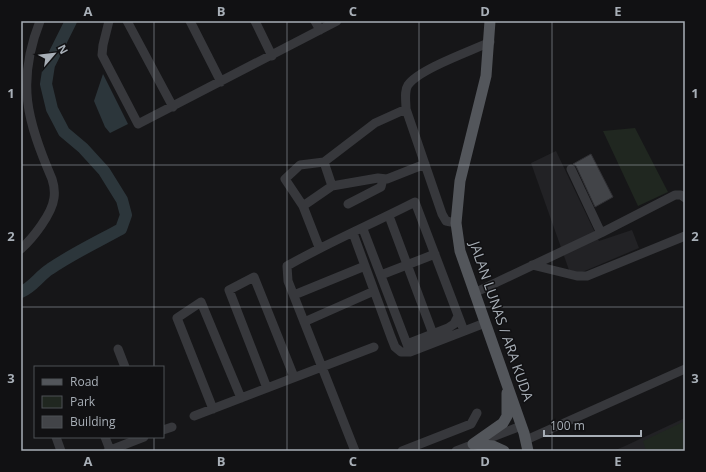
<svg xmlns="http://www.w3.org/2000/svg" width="706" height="472" viewBox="0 0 706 472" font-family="'Open Sans',sans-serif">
	<rect width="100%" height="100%" fill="#161618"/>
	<path fill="#222225" d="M556,151L599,241L632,230L639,248L580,273L569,270L531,163Z
		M685,418V451H613L625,446Z"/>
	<path fill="#202720" d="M635,128L668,192L638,206L603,131Z
		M685,421V451H646L643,441Z"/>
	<path fill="#2c363b" d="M103,74L128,124L110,133L105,127L94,101Z"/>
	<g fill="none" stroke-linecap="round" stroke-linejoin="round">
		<path stroke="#2c363b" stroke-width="12" d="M21,292C33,287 39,276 50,269C72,254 97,242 121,229L126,215L122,200L104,171L83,148L64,132L52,109L46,84L49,65L71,21"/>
	</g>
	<path fill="#424448" stroke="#303034" d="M591,154L613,197L595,207L576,166L573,164Z"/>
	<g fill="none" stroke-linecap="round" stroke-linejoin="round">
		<path stroke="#37383c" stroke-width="9" d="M109,21L103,45L102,55L138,124L337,21
			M127,21L173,107
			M190,21L221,82
			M255,21L272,56
			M315,21L320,30
			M324,162L332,186
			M571,169L601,233
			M348,204L381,187L383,179
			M303,206L332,186L378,178L387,179L425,164
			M389,216L433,334
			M456,223L446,221L442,214L406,109C406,101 404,91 408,85C419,69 471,51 490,42
			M363,229L410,352
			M353,233L391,337L395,347L401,352H410L485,323
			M319,247L303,206L285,179L300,165L324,162L375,123L406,109
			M21,249C33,238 52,214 54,198C55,191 54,185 52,179C27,121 16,82 40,21
			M532,265L577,276H587L685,236
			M381,275L435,254
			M474,293L601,233L675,195H681L685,198
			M294,295L365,266
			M304,322L374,291
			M407,344L448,328L454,324L458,316
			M118,349L125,367
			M267,388L229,290L254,277L294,377
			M213,409L177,318L201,302L241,398
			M194,416L374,347
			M163,430L172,427
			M56,437L61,451
			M105,437L110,450
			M526,440L685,369
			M108,451L144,437
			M355,451L288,281L287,266C329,242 372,224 415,202L464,331
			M402,451L471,424L477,413
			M456,451L521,426"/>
		<path stroke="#53565b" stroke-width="11" d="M490,21L486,76L460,181L456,223L460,251L524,433L528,451
			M473,444L503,423L507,416V393
			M473,444L493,446L504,451"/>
	</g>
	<path fill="none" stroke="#a8afb7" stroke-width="1" stroke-opacity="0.55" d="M154,21V367M287,21V451M419,21V451M552,21V451M21,165H685M21,307H685M154,437V451"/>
	<g text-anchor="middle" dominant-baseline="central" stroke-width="3" stroke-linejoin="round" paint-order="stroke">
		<g font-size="14" fill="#a8afb7" stroke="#111113">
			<text transform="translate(502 321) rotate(71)">JALAN LUNAS / ARA KUDA</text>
		</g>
	</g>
	<rect width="706" height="472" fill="none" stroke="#111113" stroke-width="44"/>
	<rect x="34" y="366" width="130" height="72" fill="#111113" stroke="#4d5055"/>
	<rect x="42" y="379" width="20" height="6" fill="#53565b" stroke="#4d5055"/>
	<text x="70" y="386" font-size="12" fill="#a8afb7">Road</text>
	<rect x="42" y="396" width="20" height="12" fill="#202720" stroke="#4d5055"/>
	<text x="70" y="406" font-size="12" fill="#a8afb7">Park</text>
	<rect x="42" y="416" width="20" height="12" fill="#424448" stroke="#4d5055"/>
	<text x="70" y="426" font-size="12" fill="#a8afb7">Building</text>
	<g transform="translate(54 54) rotate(62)" stroke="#111113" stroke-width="3" paint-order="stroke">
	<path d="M0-3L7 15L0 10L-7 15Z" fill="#a8afb7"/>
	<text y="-6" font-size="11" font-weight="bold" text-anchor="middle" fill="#a8afb7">N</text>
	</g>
	<path d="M544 430v6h97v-6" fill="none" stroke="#a8afb7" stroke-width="2"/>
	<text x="550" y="430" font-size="12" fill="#a8afb7" stroke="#111113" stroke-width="3" paint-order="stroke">100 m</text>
	<rect x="22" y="22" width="662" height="428" fill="none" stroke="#a8afb7" stroke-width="1.5"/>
	<g font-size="13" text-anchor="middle" font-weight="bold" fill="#a8afb7">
		<text x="88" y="16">A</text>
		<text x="221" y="16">B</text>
		<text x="353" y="16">C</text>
		<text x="485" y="16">D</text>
		<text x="618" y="16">E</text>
		<text x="11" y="98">1</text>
		<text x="695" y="98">1</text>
		<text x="11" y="241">2</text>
		<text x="695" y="241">2</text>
		<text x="11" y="383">3</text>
		<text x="695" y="383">3</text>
		<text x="88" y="466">A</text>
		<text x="221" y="466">B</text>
		<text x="353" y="466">C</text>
		<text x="485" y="466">D</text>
		<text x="618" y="466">E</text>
	</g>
</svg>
